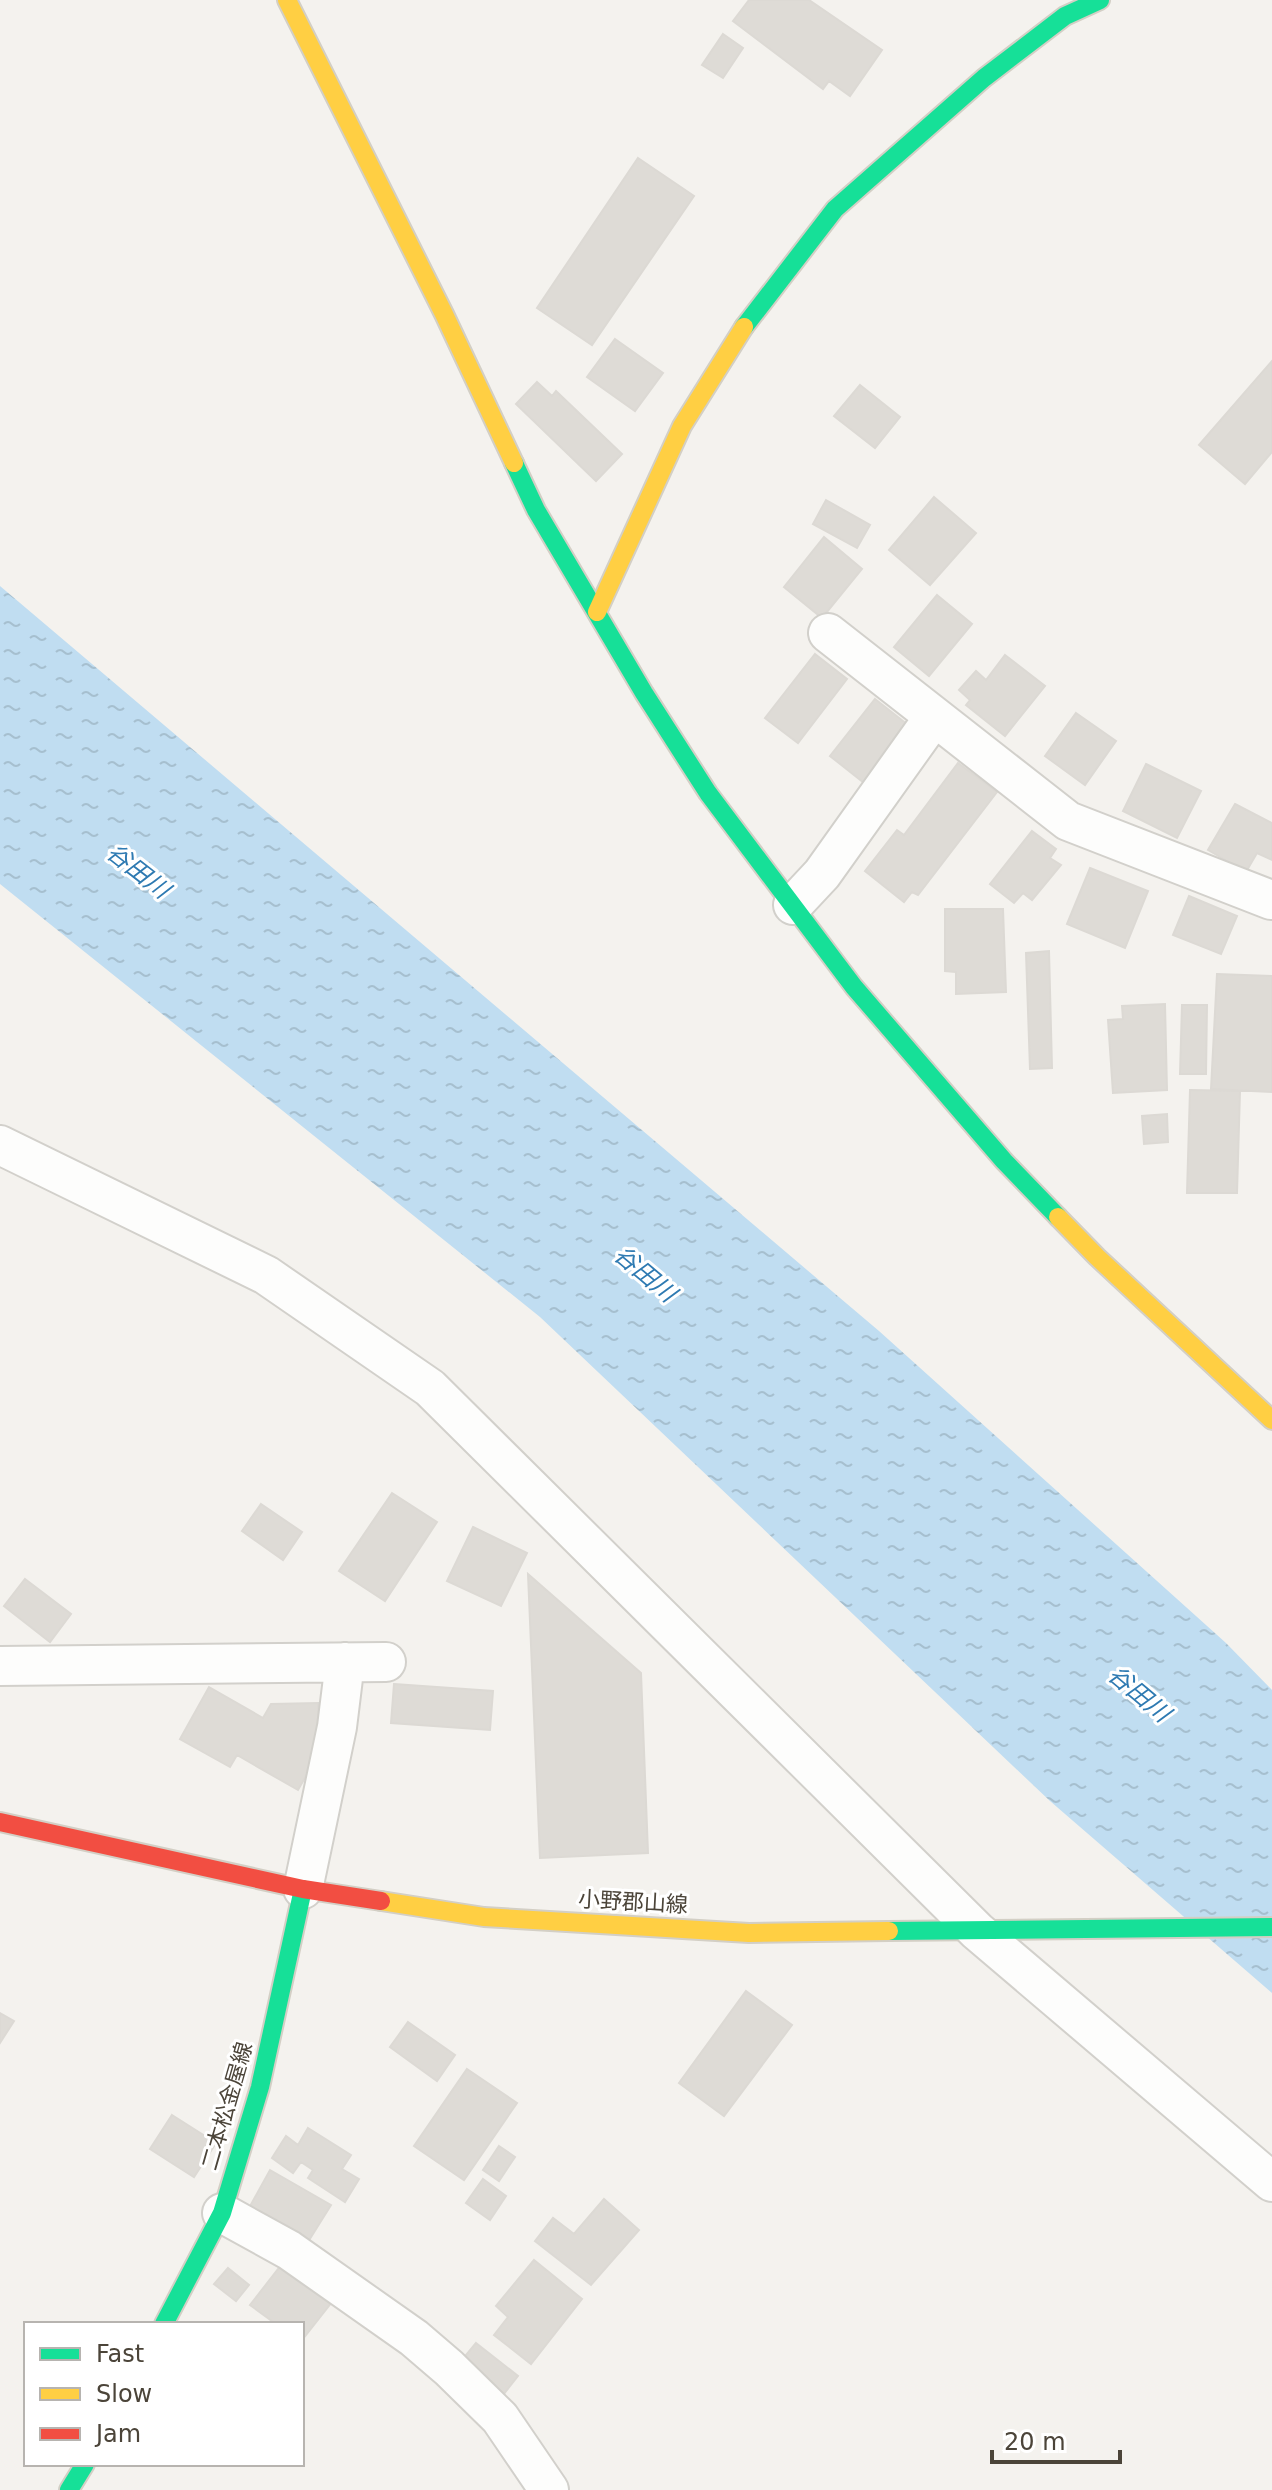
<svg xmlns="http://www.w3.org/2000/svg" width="1272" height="2490" viewBox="0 0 1272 2490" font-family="'DejaVu Sans','Noto Sans JP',sans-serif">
	<defs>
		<pattern id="water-ripples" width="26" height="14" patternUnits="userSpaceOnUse" patternTransform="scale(2)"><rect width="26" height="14" fill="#c0ddf1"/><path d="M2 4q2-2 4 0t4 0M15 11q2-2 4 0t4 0" fill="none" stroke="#a6bfcf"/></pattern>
	</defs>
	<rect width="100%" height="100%" fill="#f4f2ee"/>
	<path fill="url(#water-ripples)" d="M0,586L879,1331L1226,1643L1272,1690V1993L1050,1801L540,1317L0,884Z"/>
	<path fill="#dedbd6" stroke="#dcd9d4" stroke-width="2" d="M749,0H809L882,50L850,96L829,81L823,89L733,21Z
		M723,34L743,48L723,78L702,65Z
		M638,158L694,196L592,345L537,308Z
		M615,339L663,373L635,411L587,377Z
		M1272,361V452L1245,484L1199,445Z
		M537,382L552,396L556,391L622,454L596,481L516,404Z
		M860,385L900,417L875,448L834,416Z
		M934,497L976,533L930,585L889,550Z
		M826,500L870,525L857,548L813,524Z
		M824,537L862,569L822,618L784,587Z
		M937,595L972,624L929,676L894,647Z
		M815,654L847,679L798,743L765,718Z
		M1005,655L1045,686L1005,736L966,705L970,700L959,690L976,671L986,680Z
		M875,699L913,729L868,786L830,756Z
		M1076,713L1116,741L1085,785L1045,756Z
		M958,763L997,792L918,895L912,892L904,902L865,871L897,830L904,835Z
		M1146,764L1201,791L1177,838L1123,811Z
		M1235,804L1272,823V860L1257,853L1246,872L1208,850Z
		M1032,831L1056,849L1050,858L1061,865L1032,900L1023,893L1014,903L990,884Z
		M1090,868L1148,891L1125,948L1067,924Z
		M1189,896L1237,916L1221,954L1173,935Z
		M945,909H1003L1006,992L956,994V972L945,971Z
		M1049,951L1052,1068L1030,1069L1026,953Z
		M1217,974L1272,976V1092L1211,1089Z
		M1165,1004L1167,1090L1113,1093L1108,1020L1123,1019L1122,1006Z
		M1182,1005H1207L1206,1074H1180Z
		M1190,1090L1240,1091L1237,1193H1187Z
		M1167,1114L1168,1142L1144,1144L1142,1116Z
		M392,1493L437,1522L385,1601L339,1571Z
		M261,1504L302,1532L283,1560L242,1531Z
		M473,1527L527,1553L501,1606L447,1581Z
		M528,1574L641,1673L648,1853L540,1858Z
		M25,1579L71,1614L50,1642L4,1606Z
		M394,1684L493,1691L490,1730L391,1723Z
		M209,1687L263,1718L271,1704L318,1703V1755L298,1790L237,1755L230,1767L180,1739Z
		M746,1991L792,2025L724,2116L679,2083Z
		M0,2013L14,2021L0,2043Z
		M408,2022L455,2055L437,2081L390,2047Z
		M467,2069L517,2103L464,2180L414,2146Z
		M172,2115L216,2143L194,2177L150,2149Z
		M308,2128L351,2155L342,2169L359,2179L345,2202L308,2178L313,2170L301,2162L293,2173L272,2158L286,2136L298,2145Z
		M499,2146L515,2157L499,2181L483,2170Z
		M270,2170L331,2205L308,2242L249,2208Z
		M483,2179L506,2196L490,2220L466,2203Z
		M604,2199L639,2230L591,2285L535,2241L553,2218L574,2234Z
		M534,2260L582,2299L531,2364L494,2335L508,2317L496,2306Z
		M282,2264L332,2302L302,2340V2324H276L250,2305Z
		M228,2268L249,2285L236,2301L214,2284Z
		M476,2343L518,2376L503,2395L461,2361Z"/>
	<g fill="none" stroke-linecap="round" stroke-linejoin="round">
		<defs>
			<path id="street" d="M828,633L1068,821L1271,900
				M793,905L822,874L934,717
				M0,1145L266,1275L430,1388L977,1931L1272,2182
				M0,1666L386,1662
				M303,1889L337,1727L345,1662
				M222,2213L289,2250L414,2338L449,2368L500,2418L549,2490"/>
			<path id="fast" d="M744,327L835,209L984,78L1065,16L1100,0
				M514,463L536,510L644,693L708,793L854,987L1004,1161L1058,1217
				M889,1931L1272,1927
				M164,2324L222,2213L260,2087L303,1889
				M69,2490L85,2464"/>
			<path id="slow" d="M287,0L444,314L514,463
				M597,612L682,426L744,327
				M1058,1217L1097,1257L1272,1420
				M381,1901L484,1917L749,1933L889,1931"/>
			<path id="jam" d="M0,1822L303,1889L381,1901"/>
		</defs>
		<use href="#street" stroke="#d2d0cb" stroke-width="42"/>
		<use href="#fast" stroke="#d3cfc5" stroke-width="22"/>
		<use href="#slow" stroke="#d3cfc5" stroke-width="22"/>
		<use href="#jam" stroke="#d3cfc5" stroke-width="22"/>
		<use href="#street" stroke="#fdfdfc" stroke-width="38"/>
		<use href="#fast" stroke="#16e098" stroke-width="18"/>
		<use href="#slow" stroke="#ffcf43" stroke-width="18"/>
		<use href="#jam" stroke="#f24e42" stroke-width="18"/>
	</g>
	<g text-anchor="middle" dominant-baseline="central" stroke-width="6" stroke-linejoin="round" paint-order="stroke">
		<g font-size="22" fill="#4b4439" stroke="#fff">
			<text transform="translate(633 1902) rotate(3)">小野郡山線</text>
			<text transform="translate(227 2106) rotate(-74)">二本松金屋線</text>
		</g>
		<g font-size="24" font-style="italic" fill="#2e7ab2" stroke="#fff">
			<text transform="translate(138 871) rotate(38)">谷田川</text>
			<text transform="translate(645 1274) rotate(40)">谷田川</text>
			<text transform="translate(1139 1694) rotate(40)">谷田川</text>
		</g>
	</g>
	<rect x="24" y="2322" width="280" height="144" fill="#ffffff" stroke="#b7b4b0" stroke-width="2"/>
	<rect x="40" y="2348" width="40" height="12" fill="#16e098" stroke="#b7b4b0" stroke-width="2"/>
	<text x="96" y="2362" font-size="24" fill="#4b4439">Fast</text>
	<rect x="40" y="2388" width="40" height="12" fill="#ffcf43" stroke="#b7b4b0" stroke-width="2"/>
	<text x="96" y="2402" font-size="24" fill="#4b4439">Slow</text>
	<rect x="40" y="2428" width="40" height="12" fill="#f24e42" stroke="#b7b4b0" stroke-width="2"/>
	<text x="96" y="2442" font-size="24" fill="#4b4439">Jam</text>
	<path d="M992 2450v12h128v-12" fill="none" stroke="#4b4439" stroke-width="4"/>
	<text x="1004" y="2450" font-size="24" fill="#4b4439" stroke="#ffffff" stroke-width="6" paint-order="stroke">20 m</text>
</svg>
